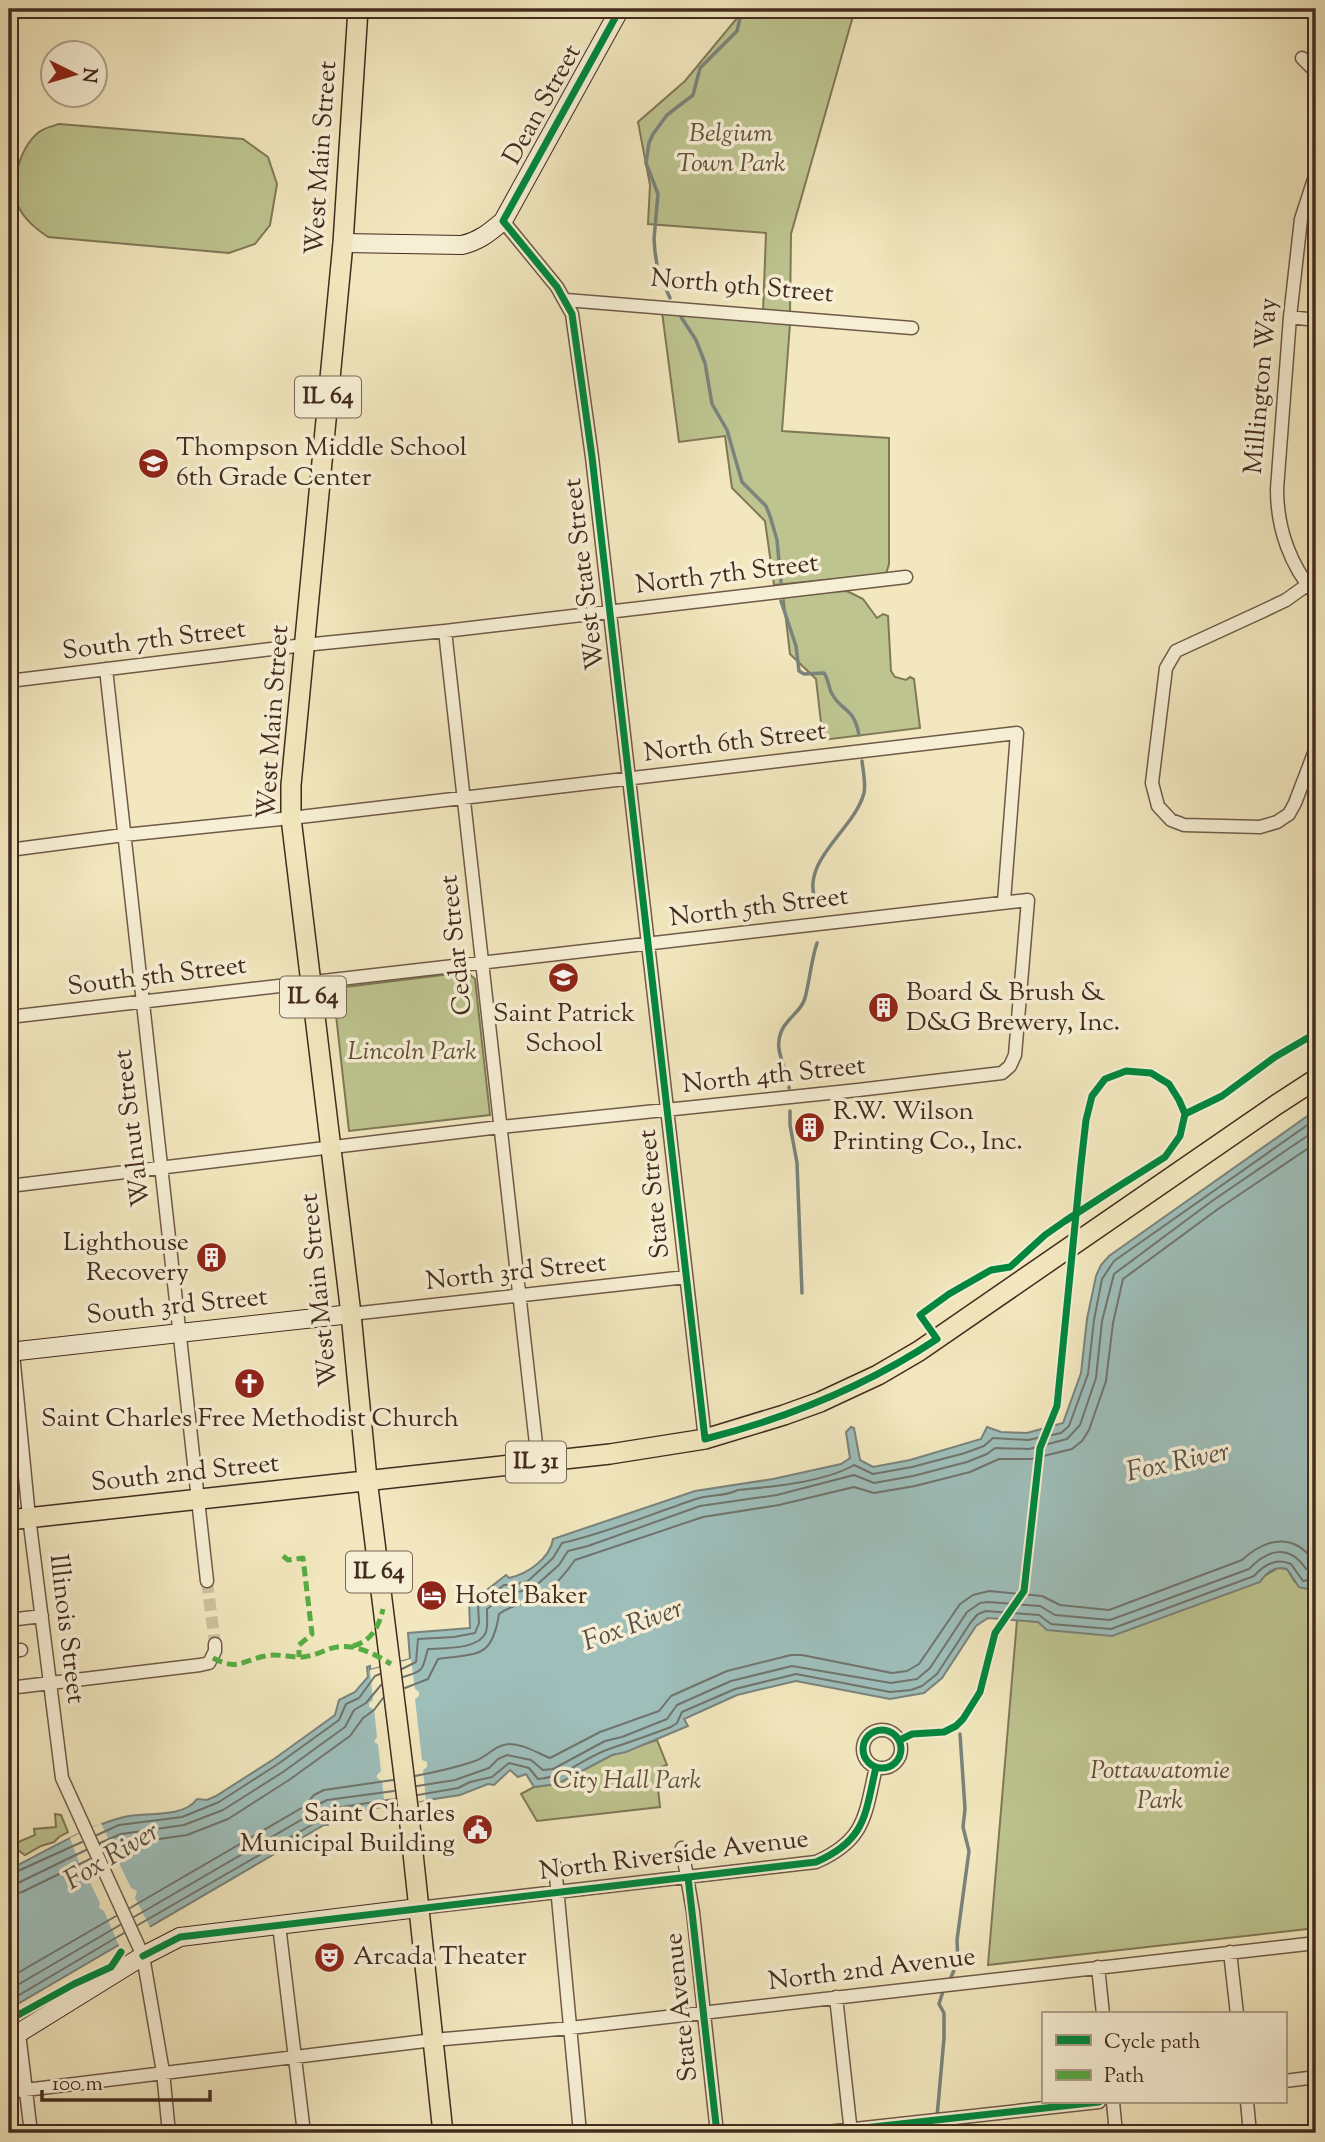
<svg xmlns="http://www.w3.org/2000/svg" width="1325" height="2142" viewBox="0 0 1325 2142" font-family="'Sorts Mill Goudy',serif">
	<rect width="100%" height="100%" fill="#f2e7be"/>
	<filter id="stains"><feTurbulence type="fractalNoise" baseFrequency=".00286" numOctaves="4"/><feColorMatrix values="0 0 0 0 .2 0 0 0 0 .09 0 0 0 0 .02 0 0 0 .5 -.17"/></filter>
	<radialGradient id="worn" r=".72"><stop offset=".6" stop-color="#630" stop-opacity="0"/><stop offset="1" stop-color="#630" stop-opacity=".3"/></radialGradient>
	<path fill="#bdc48f" stroke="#807857" stroke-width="2" d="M738,9H855L791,234L790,315L763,312L766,233L648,224L650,185L638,122L685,81L738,17Z
		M59,124L243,139L268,157L277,184L270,225L255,244L229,253L48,237C35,228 25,220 18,206C7,186 22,145 39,132C44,128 53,126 59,124Z
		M662,312L790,324L782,431L889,438V564L886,574L774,585L765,521L732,488L725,436L679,442Z
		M847,591L863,599L877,618L883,614L888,616L891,671L895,677L906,680L910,677L914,679L920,728L823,740L816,679L790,654L783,594Z
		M467,972L475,979L490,1115L349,1131L334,997L337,988Z
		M1278,1568L1287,1569L1295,1582L1313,1586L1316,1581V1928L988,1965L1017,1620L1038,1622L1264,1576Z
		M657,1740L667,1765L656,1769L660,1807L537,1821L521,1794L534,1787L557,1784L612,1755Z
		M55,1814L61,1815L68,1832L59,1837L54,1842L41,1846L25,1855L19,1851L9,1853V1846L35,1835L34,1829L56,1827Z"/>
	<path fill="#9ebeba" stroke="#7a837c" stroke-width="2" d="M1316,1110V1581L1307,1589L1299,1587L1287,1569C1275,1565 1266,1573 1260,1582L1112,1636L1047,1630L1038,1622L988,1618L976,1626L942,1678L924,1693L890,1699L796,1681L737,1695L684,1719L688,1726L626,1752L612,1755L557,1784L534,1787L526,1774L518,1777L510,1770L494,1785L488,1784L460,1795L330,1815L328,1825H324L9,2009V1870C41,1853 95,1822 129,1816C149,1813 185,1817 197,1799L207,1800L216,1796L274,1759L335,1715L339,1700L355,1692L368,1677L367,1667L370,1666V1670L410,1659L408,1633L470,1628L469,1600L479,1596L506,1575L509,1578C527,1574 550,1559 553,1539L695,1491L773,1479L841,1464L850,1458L846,1432L851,1427L854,1428L860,1460L873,1467L910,1460L981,1439L987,1427L1001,1432L1027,1433L1063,1423L1081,1373L1087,1319L1096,1276L1101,1265L1109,1256Z"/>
	<path fill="#f2e7be" d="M411,1659L415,1689L419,1692V1696L415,1699L422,1760L427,1762V1767L423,1770L426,1800L385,1808L382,1781L377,1778V1775L381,1771L378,1744L374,1742L377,1737L374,1709L369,1707V1703L373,1700L370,1670Z
		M101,1823L115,1853L121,1856L119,1863L131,1888L137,1891L135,1898L151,1929L120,1948L104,1911L99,1908L100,1903L87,1876L83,1873L70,1838Z"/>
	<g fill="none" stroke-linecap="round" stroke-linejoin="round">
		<path stroke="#70746c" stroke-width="2" d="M402,1669L416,1662L418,1639L454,1637L475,1633L479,1623L478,1604L504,1585H514L528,1581L553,1558L562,1543C607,1533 651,1514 696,1499C710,1494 724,1497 738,1490C771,1487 825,1482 854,1465L873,1474L912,1467L965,1453L984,1446L993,1438L1028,1440L1061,1433L1069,1426L1088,1374L1094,1320L1102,1279L1114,1261L1316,1119
			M403,1677C426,1671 422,1668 428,1649C443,1648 479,1650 486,1632C488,1625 487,1616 487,1609L507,1594L532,1589L559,1565L568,1551L588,1546L700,1506L777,1495L854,1475L874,1483L913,1476L967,1462L987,1454L995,1448L1029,1449L1067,1439L1080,1425L1096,1378L1102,1321L1114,1274L1212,1201L1316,1130
			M405,1688L428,1679L438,1659C478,1653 492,1659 499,1614C512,1604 521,1606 535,1599C550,1592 565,1574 575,1560L703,1517L779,1505L854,1487L874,1493L915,1486L970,1472L999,1459H1031L1072,1449L1082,1441L1089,1430L1106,1381L1113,1323L1123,1279L1218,1209L1316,1143
			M415,1776C436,1772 455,1768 475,1761C487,1757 495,1745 509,1744C524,1744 537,1753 550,1758L600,1732L659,1711L671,1696L727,1671L791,1655H802L892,1673L907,1671L919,1664L960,1604L973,1595L989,1591L1042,1596L1060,1605L1109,1610L1242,1560C1257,1546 1278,1535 1298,1546C1306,1550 1308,1557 1316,1558
			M417,1786L455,1780L489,1768L498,1759L507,1755L531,1760L543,1770L553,1769L605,1741L622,1737L667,1719L677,1705L731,1681L792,1666L891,1683L917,1679L930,1668L967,1612L980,1603L988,1602L1040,1606L1055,1615L1110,1620L1249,1569C1268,1549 1289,1544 1306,1569H1316
			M418,1795L458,1788L470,1782L492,1777L509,1763L529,1768L538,1779C566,1777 583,1758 609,1749C630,1742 650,1735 671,1727L677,1723L682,1712L735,1689L796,1674L890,1692L911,1690L922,1686L937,1674L971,1622L978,1614L986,1611L1039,1615L1051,1624L1111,1629L1254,1576C1264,1565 1276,1557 1291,1564L1303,1581L1316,1578
			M97,1835L119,1825L182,1817L219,1802L278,1764L339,1720L346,1704L359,1698L375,1676L380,1674
			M100,1843L121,1834L184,1825L223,1810L283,1772L345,1727L354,1710L366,1703L381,1685
			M105,1853L124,1844L187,1835L228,1819L289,1780L350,1736L363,1718L374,1710L383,1698
			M9,1875L82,1842
			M9,1884L18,1883L86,1850
			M9,1895L22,1892L90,1859
			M130,1908L305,1806L314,1795L324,1790L393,1780
			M134,1917L313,1813L319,1804L327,1800L394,1791
			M138,1925L320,1820L328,1809L395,1799
			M9,1978L116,1916
			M9,1990L120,1925
			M9,2001L124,1933"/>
		<path stroke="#7a837c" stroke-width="3.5" d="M670,298L658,271L655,252L654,239L658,194L646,163L649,143L653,134L667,115L693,95L700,68L737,31L742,9
			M681,317L696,340L705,363L712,404L727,430L742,482L766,506L770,516L777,540L781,582
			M781,601L796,646L799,671L804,674L824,673C829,680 828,687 832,694C842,712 854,707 859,735
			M816,903C799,860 854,831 864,793C866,784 863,770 862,761
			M788,1076C779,1056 772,1038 789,1020C795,1013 803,1007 805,998C810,979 811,961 817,943
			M789,1088V1087
			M790,1111V1125L797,1163L802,1293
			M949,1982L958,1961L957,1940L969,1851L963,1827L965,1809L960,1734
			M937,2117L944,2038V2013L939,2004L944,1988
			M936,2124L937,2133"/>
		<path stroke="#cfc19e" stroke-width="12" stroke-dasharray="12 6" stroke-linecap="butt" d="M207,1581L215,1644"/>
		<defs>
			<path id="street" d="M1302,58L1316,72
				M1316,173L1301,219L1290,317L1277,489C1277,528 1290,566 1316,595
				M503,221L557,287L572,314L592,457L705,1439
				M566,300L912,328
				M1290,317L1316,320
				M1307,585L1286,600L1263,611L1176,651L1166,668L1152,783L1158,806L1171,820L1184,825L1260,827L1277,822L1289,814L1295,803L1316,748
				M445,631L538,1462
				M106,669L207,1581
				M9,681L304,645L445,631L906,577
				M9,850L124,835L291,818L1017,733L1004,901
				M9,1017L1028,900L1015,1055L1010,1066L1002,1073L858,1090L500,1127L9,1186
				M9,1313L29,1517L62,1778L143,1956L163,2072L169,2133
				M351,1314L686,1277
				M9,1620L42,1616
				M9,1651L21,1650
				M9,1688L200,1665L209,1663L215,1651V1644
				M863 1749a19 19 0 1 1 38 0a19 19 0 1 1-38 0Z
				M682,1848L693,1912L717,2133
				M555,1866L580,2133
				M418,1908L816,1862C866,1840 865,1815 876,1767
				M279,1925L304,2133
				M1230,1952L1237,2014
				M1098,1967L1103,2014
				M836,1997L851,2133
				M19,2033L31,2133
				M1285,2081L1316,2077
				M9,2092L433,2040L570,2028L1316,1943
				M1113,2102L1116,2133
				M1247,2102L1250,2133
				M818,2133L1099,2102"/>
			<path id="secondary" d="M343,243L462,245C479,241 489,233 503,221L620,9
				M9,1352L351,1314
				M9,2039L143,1956L180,1937L418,1908"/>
			<path id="primary" d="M358,9L343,243L291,785V818L351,1314L367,1479L409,1816L443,2133
				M9,1520L610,1454L705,1439L784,1415L820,1402L878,1375L919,1351L1276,1105L1316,1079"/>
		</defs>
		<use href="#street" stroke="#6f5a47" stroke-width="15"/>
		<use href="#secondary" stroke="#432b1f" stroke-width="20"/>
		<use href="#primary" stroke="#432b1f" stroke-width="22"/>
		<use href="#street" stroke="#f7efd5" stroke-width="12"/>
		<use href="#secondary" stroke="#f7efd5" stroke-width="18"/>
		<use href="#primary" stroke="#f2e7be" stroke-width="19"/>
		<path stroke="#56ab43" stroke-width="5" stroke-dasharray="10 5" stroke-linecap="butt" d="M283,1556L288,1560L303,1558L312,1634L299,1645V1657
			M353,1646C372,1641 379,1626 383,1609
			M213,1658C237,1671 242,1661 265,1656C278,1653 290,1658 303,1657C313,1656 321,1652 329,1649C351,1641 373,1653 391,1664"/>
		<defs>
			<path id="cycleway" d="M620,9L503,221L557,287L572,314L592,457L705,1439C788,1418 866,1386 937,1339L920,1315L949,1294L991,1270L1010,1267L1045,1235L1065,1221L1108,1193L1165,1157L1180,1136L1185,1114L1179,1100L1169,1084L1151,1073L1126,1071L1105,1079L1092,1096L1086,1120L1081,1164L1057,1406L1040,1448L1024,1591L995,1633L980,1692L963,1719L956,1726L944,1732L912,1734L900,1740
				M1185,1114L1222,1096L1275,1057L1316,1033
				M863 1749a19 19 0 1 1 38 0a19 19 0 1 1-38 0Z
				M688,1877L717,2133
				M143,1956L180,1937L816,1862C866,1840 865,1815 876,1767
				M9,2020L74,1984L111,1967L121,1952
				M818,2133L1099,2102"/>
		</defs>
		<use href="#cycleway" stroke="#f7efd5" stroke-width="11"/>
		<use href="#cycleway" stroke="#00873e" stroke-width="7"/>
	</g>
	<defs>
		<symbol id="school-disc" viewBox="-11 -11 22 22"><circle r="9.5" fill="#8f2418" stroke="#f7efd5"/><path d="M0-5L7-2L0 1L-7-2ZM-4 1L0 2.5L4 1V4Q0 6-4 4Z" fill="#fff"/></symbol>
		<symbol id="building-disc" viewBox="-11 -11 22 22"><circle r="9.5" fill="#8f2418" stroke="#f7efd5"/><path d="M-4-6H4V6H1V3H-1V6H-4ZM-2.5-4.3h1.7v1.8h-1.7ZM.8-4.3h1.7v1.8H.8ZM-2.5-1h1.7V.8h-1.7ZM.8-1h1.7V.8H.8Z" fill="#fff"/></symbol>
		<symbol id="church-disc" viewBox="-11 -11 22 22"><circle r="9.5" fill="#8f2418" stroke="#f7efd5"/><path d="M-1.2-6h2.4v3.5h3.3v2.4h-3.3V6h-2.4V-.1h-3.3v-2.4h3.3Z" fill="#fff"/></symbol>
		<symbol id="hotel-disc" viewBox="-11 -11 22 22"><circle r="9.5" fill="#8f2418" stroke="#f7efd5"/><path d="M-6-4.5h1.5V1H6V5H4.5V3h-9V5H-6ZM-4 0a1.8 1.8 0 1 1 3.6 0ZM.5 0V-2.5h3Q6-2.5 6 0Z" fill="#fff"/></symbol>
		<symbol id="civic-disc" viewBox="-11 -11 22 22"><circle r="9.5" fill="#8f2418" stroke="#f7efd5"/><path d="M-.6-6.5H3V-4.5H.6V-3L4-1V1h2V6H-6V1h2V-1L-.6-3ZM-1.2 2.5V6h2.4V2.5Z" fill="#fff"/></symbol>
		<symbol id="theatre-disc" viewBox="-11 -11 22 22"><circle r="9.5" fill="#8f2418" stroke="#f7efd5"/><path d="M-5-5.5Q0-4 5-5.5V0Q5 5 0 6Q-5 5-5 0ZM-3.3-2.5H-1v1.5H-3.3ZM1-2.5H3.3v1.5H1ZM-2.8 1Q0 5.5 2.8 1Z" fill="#fff"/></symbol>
	</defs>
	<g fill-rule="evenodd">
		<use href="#school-disc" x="136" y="446" width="35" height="35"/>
		<use href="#school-disc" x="546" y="960" width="35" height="35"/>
		<use href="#building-disc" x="866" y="990" width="35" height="35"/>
		<use href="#building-disc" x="792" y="1110" width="35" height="35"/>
		<use href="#building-disc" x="194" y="1240" width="35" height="35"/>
		<use href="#church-disc" x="232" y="1366" width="35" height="35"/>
		<use href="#hotel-disc" x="414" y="1578" width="35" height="35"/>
		<use href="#civic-disc" x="460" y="1812" width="35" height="35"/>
		<use href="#theatre-disc" x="312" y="1940" width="35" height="35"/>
	</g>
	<g text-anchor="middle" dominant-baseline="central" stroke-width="7" stroke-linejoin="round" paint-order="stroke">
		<g fill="#f7efd5" stroke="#796656" stroke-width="2">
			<rect x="295" y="376.5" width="66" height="41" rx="5"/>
			<rect x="280" y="976.5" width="66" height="41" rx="5"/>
			<rect x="506" y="1441.5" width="60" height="41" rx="5"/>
			<rect x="346" y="1551.5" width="66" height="41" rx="5"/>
		</g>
		<g font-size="24" font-weight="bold" fill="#432b1f">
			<text x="328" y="397">IL 64</text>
			<text x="313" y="997">IL 64</text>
			<text x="536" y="1462">IL 31</text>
			<text x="379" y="1572">IL 64</text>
		</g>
		<g font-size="26" fill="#432b1f" stroke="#f7efd5">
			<text transform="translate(543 105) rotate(-61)">Dean Street</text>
			<text transform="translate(322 158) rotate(-86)">West Main Street</text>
			<text transform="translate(742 287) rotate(5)">North 9th Street</text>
			<text transform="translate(1262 386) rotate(-85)">Millington Way</text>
			<text transform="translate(585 574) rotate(-97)">West State Street</text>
			<text transform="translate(727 575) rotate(-7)">North 7th Street</text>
			<text transform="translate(154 641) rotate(-7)">South 7th Street</text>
			<text transform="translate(274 722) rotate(-86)">West Main Street</text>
			<text transform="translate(735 743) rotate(-7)">North 6th Street</text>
			<text transform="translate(759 908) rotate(-7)">North 5th Street</text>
			<text transform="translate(457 945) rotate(-96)">Cedar Street</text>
			<text transform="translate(157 977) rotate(-7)">South 5th Street</text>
			<text transform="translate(774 1076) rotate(-6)">North 4th Street</text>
			<text transform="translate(133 1128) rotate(-97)">Walnut Street</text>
			<text transform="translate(655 1194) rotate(-96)">State Street</text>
			<text transform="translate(516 1273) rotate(-6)">North 3rd Street</text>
			<text transform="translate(320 1290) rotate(-96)">West Main Street</text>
			<text transform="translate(177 1307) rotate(-6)">South 3rd Street</text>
			<text transform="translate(185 1474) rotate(-6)">South 2nd Street</text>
			<text transform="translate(66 1629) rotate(83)">Illinois Street</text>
			<text transform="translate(674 1856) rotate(-7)">North Riverside Avenue</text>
			<text transform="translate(872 1970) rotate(-7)">North 2nd Avenue</text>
			<text transform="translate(682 2007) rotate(-96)">State Avenue</text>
		</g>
		<g font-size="26" font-style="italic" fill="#62513b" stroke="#f7efd5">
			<text x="731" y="134">Belgium<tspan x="731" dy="30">Town Park</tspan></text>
			<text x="412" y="1052">Lincoln Park</text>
			<text x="1160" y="1771">Pottawatomie<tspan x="1160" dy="30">Park</tspan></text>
			<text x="627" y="1781">City Hall Park</text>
		</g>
		<g font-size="26" fill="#432b1f" stroke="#f7efd5" text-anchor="start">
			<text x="176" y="448">Thompson Middle School<tspan x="176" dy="30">6th Grade Center</tspan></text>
			<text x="906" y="993">Board &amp; Brush &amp;<tspan x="906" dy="30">D&amp;G Brewery, Inc.</tspan></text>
			<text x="564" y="1014" text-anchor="middle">Saint Patrick<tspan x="564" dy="30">School</tspan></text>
			<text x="833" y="1112">R.W. Wilson<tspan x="833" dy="30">Printing Co., Inc.</tspan></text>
			<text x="189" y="1243" text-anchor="end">Lighthouse<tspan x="189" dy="30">Recovery</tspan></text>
			<text x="250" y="1419" text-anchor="middle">Saint Charles Free Methodist Church</text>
			<text x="455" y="1596">Hotel Baker</text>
			<text x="455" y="1814" text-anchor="end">Saint Charles<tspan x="455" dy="30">Municipal Building</tspan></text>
			<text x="353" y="1957">Arcada Theater</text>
		</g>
		<g font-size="28" font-style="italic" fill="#5a5046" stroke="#f7efd5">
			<text transform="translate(1178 1463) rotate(-12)">Fox River</text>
			<text transform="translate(633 1626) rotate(-20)">Fox River</text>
			<text transform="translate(112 1857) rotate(-31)">Fox River</text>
		</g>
	</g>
	<rect width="1325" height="2142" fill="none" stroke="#f2e7be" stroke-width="35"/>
	<rect x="10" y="10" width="1304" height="2121" fill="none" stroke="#432b1f" stroke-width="3.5"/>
	<rect x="18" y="18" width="1290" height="2107" fill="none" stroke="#432b1f" stroke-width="2"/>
	<rect x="1042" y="2012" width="245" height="91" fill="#f7efd5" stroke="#afa18c" stroke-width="2"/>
	<rect x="1056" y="2035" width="35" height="10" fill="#00873e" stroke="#afa18c" stroke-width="2"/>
	<text x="1104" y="2048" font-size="21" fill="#432b1f">Cycle path</text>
	<rect x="1056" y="2070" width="35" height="10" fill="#56ab43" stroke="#afa18c" stroke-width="2"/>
	<text x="1104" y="2082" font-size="21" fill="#432b1f">Path</text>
	<g transform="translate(74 74) rotate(95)"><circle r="33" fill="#f7efd5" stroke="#afa18c" stroke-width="2"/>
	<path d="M0-5L12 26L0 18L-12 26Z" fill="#8f2418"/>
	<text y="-10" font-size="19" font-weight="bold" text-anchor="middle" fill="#432b1f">N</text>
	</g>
	<path d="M42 2090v10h168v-10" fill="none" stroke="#432b1f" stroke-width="3.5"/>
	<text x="52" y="2090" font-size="21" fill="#432b1f" stroke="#f7efd5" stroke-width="5" paint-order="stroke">100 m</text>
	<rect width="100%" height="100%" filter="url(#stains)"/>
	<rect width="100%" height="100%" fill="url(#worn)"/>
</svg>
